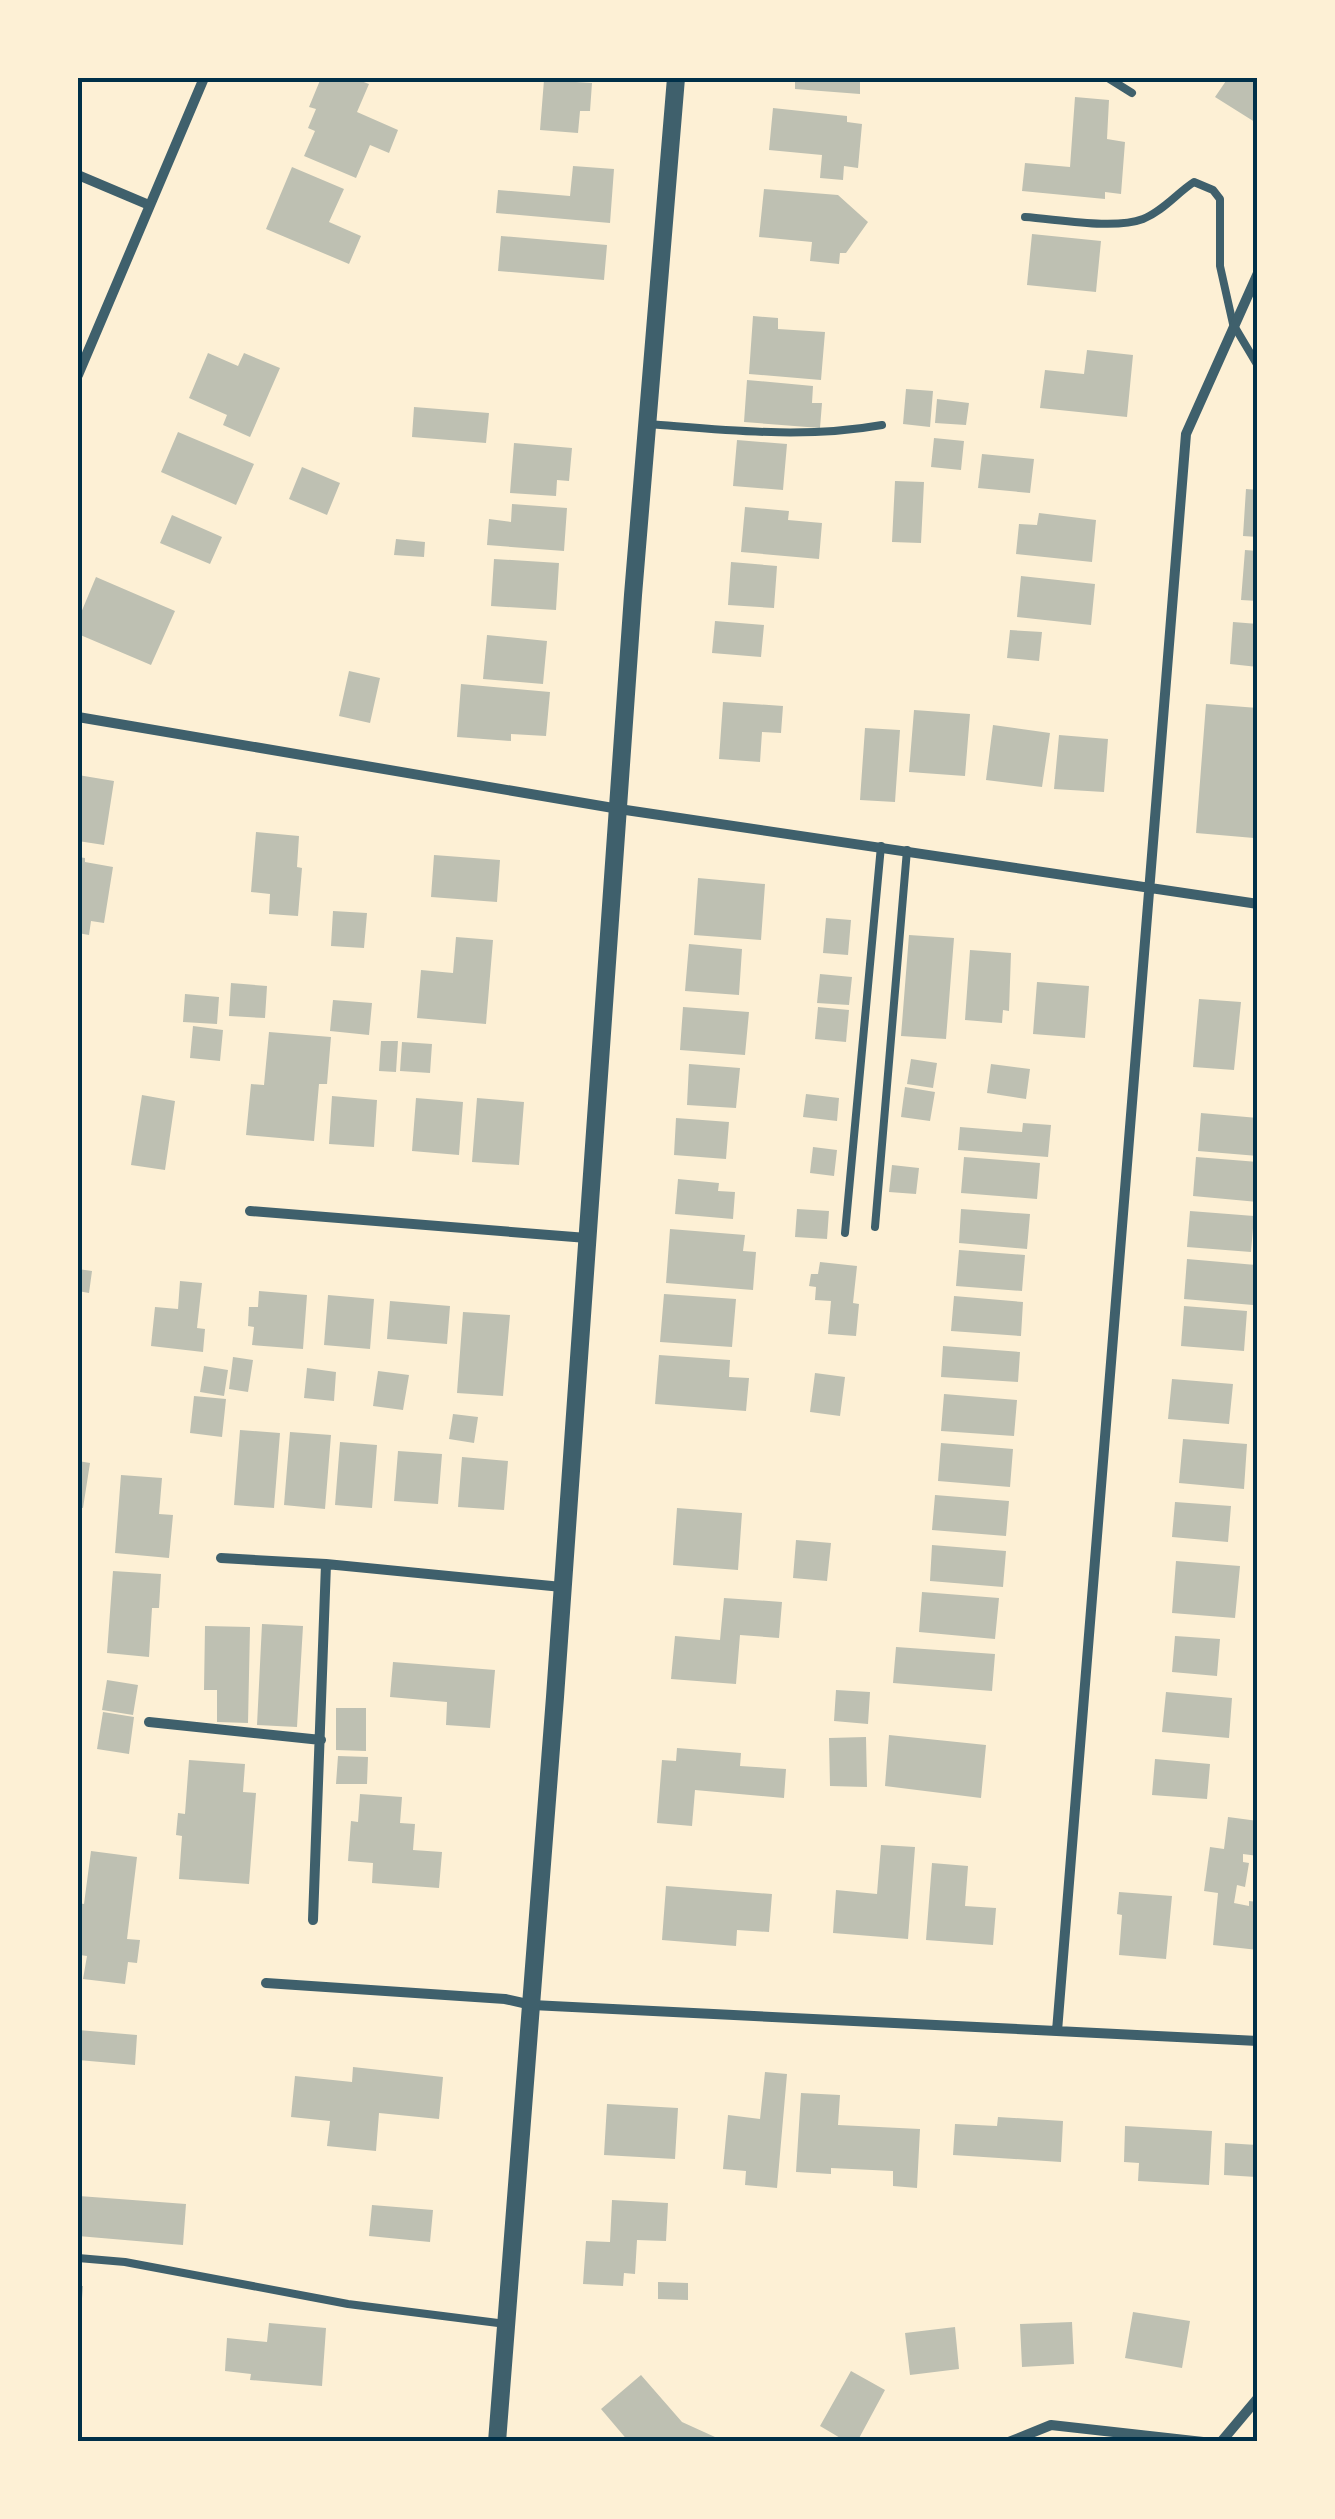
<svg xmlns="http://www.w3.org/2000/svg" width="1335" height="2519" viewBox="0 0 1335 2519" font-family="Montserrat,sans-serif">
	<rect width="100%" height="100%" fill="#fdf0d5"/>
	<path fill="#bec0b2" d="M321,78H353L369,84L357,112L398,130L389,153L370,145L356,178L304,156L315,131L308,128L316,109L309,107Z
		M775,78H860V94L795,89V81H775Z
		M1228,78H1258V124L1215,97Z
		M544,80L592,83L590,111H580L578,133L540,130Z
		M1075,97L1109,100L1107,139L1125,142L1121,194L1105,192V199L1022,191L1025,163L1070,167Z
		M773,108L847,116V122L862,124L858,168L844,166L843,180L820,178L822,155L769,150Z
		M573,166L614,169L610,223L496,213L498,190L570,196Z
		M292,167L344,189L329,222L361,236L349,264L266,229Z
		M764,189L838,195L868,222L846,253H840L839,264L810,261L812,242L759,237Z
		M1032,234L1101,241L1096,292L1027,285Z
		M501,236L607,245L604,280L498,271Z
		M753,316L778,318V329L825,332L821,380L749,374Z
		M1087,350L1133,355L1127,417L1040,408L1045,370L1084,374Z
		M208,353L238,366L244,353L280,368L250,437L223,425L227,415L189,398Z
		M747,380L813,386L812,403H822L820,428L744,422Z
		M906,389L933,391L930,427L903,424Z
		M937,399L969,403L966,425L935,423Z
		M414,407L489,413L486,443L412,437Z
		M178,432L254,464L236,505L161,472Z
		M934,438L964,441L961,470L931,467Z
		M737,440L787,444L783,490L733,486Z
		M514,443L572,448L569,481L557,480L556,496L510,493Z
		M982,454L1034,459L1030,493L978,488Z
		M302,467L340,483L327,515L289,499Z
		M895,481L924,482L921,543L892,542Z
		M1246,489L1258,490V537L1243,536Z
		M512,504L567,508L564,551L487,545L489,519L511,522Z
		M745,507L789,511L788,520L822,523L819,559L741,552Z
		M1039,513L1096,520L1092,562L1016,554L1019,524L1037,525Z
		M172,515L222,537L210,564L160,543Z
		M396,539L425,542L424,557L394,555Z
		M1245,550L1258,551V601L1241,600Z
		M494,559L559,563L556,610L491,606Z
		M731,562L777,566L774,608L728,605Z
		M1021,576L1095,584L1091,625L1017,617Z
		M96,577L175,611L151,665L78,634V620Z
		M715,621L764,625L761,657L712,653Z
		M1233,622L1258,624V667L1230,664Z
		M1010,630L1042,632L1039,661L1007,658Z
		M487,635L547,641L543,684L483,679Z
		M349,671L380,678L370,723L339,716Z
		M461,684L550,692L546,736L511,734V741L457,737Z
		M723,702L783,706L781,733L762,732L760,762L719,759Z
		M1206,704L1258,708L1254,838L1196,833Z
		M914,710L970,714L965,776L909,772Z
		M993,725L1050,733L1042,787L986,780Z
		M865,728L900,730L895,802L860,800Z
		M1059,735L1108,739L1104,792L1054,789Z
		M78,775L114,781L104,845L78,841Z
		M256,832L299,836L297,867L302,868L298,916L269,914L270,894L251,892Z
		M434,855L500,860L497,902L431,897Z
		M78,857L85,858V862L113,867L104,923L91,921L89,935L78,933Z
		M698,878L765,884L761,940L694,935Z
		M333,911L367,913L364,948L331,946Z
		M826,918L851,920L848,955L823,953Z
		M909,935L954,938L946,1039L901,1036Z
		M456,937L493,940L486,1024L417,1018L421,970L453,973Z
		M689,944L742,949L739,995L685,991Z
		M970,950L1011,953L1009,1011L1003,1010L1002,1023L965,1020Z
		M820,974L852,977L849,1005L817,1003Z
		M1037,982L1089,986L1085,1038L1033,1034Z
		M231,983L267,986L265,1018L229,1016Z
		M185,994L219,997L217,1024L183,1022Z
		M1199,999L1241,1002L1234,1070L1193,1067Z
		M333,1000L372,1003L369,1035L330,1031Z
		M683,1007L749,1012L745,1055L680,1050Z
		M818,1007L849,1010L846,1042L815,1039Z
		M193,1026L223,1030L220,1061L190,1058Z
		M269,1032L331,1037L327,1084H319L314,1141L246,1135L251,1084L264,1085Z
		M381,1041H398L396,1072L379,1071Z
		M402,1042L432,1044L430,1073L400,1071Z
		M911,1059L937,1063L933,1088L907,1084Z
		M689,1064L740,1068L736,1108L687,1105Z
		M991,1064L1030,1069L1026,1099L987,1093Z
		M905,1087L935,1092L930,1121L901,1117Z
		M806,1094L839,1098L837,1121L803,1117Z
		M142,1095L175,1101L165,1170L131,1165Z
		M332,1096L377,1100L374,1147L329,1144Z
		M416,1098L463,1102L459,1155L412,1151Z
		M477,1098L524,1102L519,1165L472,1162Z
		M1201,1113L1258,1118V1156L1198,1151Z
		M676,1118L729,1122L726,1159L674,1155Z
		M1023,1123L1051,1125L1048,1157L958,1150L960,1127L1022,1132Z
		M813,1147L837,1150L834,1176L810,1173Z
		M964,1157L1040,1163L1037,1199L961,1193Z
		M1196,1157L1258,1162V1202L1193,1196Z
		M892,1165L919,1168L916,1194L889,1192Z
		M678,1179L719,1183L718,1191L735,1192L733,1219L675,1214Z
		M797,1209L829,1211L827,1239L795,1237Z
		M961,1209L1030,1214L1027,1249L959,1243Z
		M1190,1211L1254,1216L1251,1252L1187,1247Z
		M670,1229L745,1235L743,1251L756,1252L753,1290L666,1283Z
		M959,1250L1025,1255L1022,1291L956,1286Z
		M1187,1259L1256,1265L1253,1305L1184,1299Z
		M820,1262L857,1266L853,1303L859,1304L856,1336L828,1334L831,1301L815,1300L816,1287L809,1286L811,1274H818Z
		M78,1269L92,1271L89,1293L78,1291Z
		M180,1281L202,1283L197,1328L205,1329L203,1352L151,1346L155,1307L178,1309Z
		M259,1291L307,1295L303,1349L252,1345L254,1327L248,1326L249,1307H258Z
		M664,1294L736,1299L732,1347L660,1342Z
		M328,1295L374,1299L370,1349L324,1345Z
		M954,1296L1023,1302L1021,1336L951,1331Z
		M390,1301L450,1306L447,1344L387,1339Z
		M1184,1306L1247,1311L1244,1351L1181,1346Z
		M463,1312L510,1315L503,1396L457,1393Z
		M943,1346L1020,1352L1018,1382L941,1377Z
		M659,1355L730,1360L729,1377L749,1378L746,1411L655,1404Z
		M233,1357L253,1360L248,1392L229,1389Z
		M204,1366L228,1370L224,1396L200,1392Z
		M307,1368L336,1372L334,1401L304,1398Z
		M378,1371L409,1375L403,1410L373,1406Z
		M815,1373L845,1377L840,1416L810,1412Z
		M1172,1379L1233,1384L1229,1424L1168,1419Z
		M944,1394L1017,1400L1014,1436L941,1431Z
		M194,1396L226,1399L222,1437L190,1433Z
		M453,1414L478,1417L474,1443L449,1439Z
		M240,1430L280,1433L274,1508L234,1505Z
		M290,1432L331,1435L325,1509L284,1505Z
		M1183,1439L1247,1444L1244,1489L1179,1483Z
		M340,1442L377,1445L372,1508L335,1505Z
		M941,1443L1013,1449L1010,1487L938,1481Z
		M398,1451L442,1454L438,1504L394,1501Z
		M462,1457L508,1461L504,1510L458,1507Z
		M78,1461L90,1463L83,1508L78,1507Z
		M121,1475L162,1478L159,1514L173,1515L169,1558L115,1553Z
		M935,1495L1009,1501L1006,1536L932,1530Z
		M1175,1502L1231,1506L1228,1542L1172,1537Z
		M677,1508L742,1513L738,1570L673,1565Z
		M796,1540L831,1543L827,1581L793,1578Z
		M932,1545L1006,1551L1003,1587L930,1581Z
		M1176,1561L1240,1566L1235,1618L1172,1613Z
		M113,1571L161,1574L159,1608H152L149,1657L107,1653Z
		M922,1592L999,1598L995,1639L919,1632Z
		M724,1598L782,1602L779,1638L740,1635L736,1684L671,1679L675,1636L720,1640Z
		M262,1624L303,1626L297,1727L257,1725Z
		M205,1626L250,1627L248,1723L217,1722V1690H204Z
		M1175,1636L1220,1639L1217,1676L1172,1672Z
		M896,1647L995,1654L992,1691L893,1683Z
		M393,1662L495,1670L490,1728L446,1725L447,1702L390,1697Z
		M107,1680L138,1685L133,1715L102,1710Z
		M836,1690L870,1692L868,1724L834,1721Z
		M1166,1692L1232,1698L1229,1738L1162,1732Z
		M336,1708H366V1751L336,1750Z
		M103,1712L134,1717L129,1754L97,1749Z
		M889,1735L986,1745L981,1798L885,1786Z
		M866,1737L867,1787L830,1786L829,1738Z
		M677,1748L741,1753L740,1766L786,1769L784,1798L695,1790L692,1826L657,1823L662,1760L676,1761Z
		M338,1756L368,1757L367,1784H336Z
		M1155,1759L1210,1764L1207,1799L1152,1795Z
		M189,1760L245,1764L243,1792L256,1793L249,1884L179,1879L182,1836L176,1835L178,1813L185,1814Z
		M360,1794L402,1797L400,1823L415,1824L413,1850L442,1852L439,1888L372,1883L373,1863L348,1861L351,1821L358,1822Z
		M1228,1817L1258,1821V1856L1243,1854V1862L1249,1863L1245,1887L1237,1885L1234,1903L1249,1906V1901L1258,1902V1950L1213,1945L1218,1893L1204,1891L1210,1847L1224,1849Z
		M881,1845L915,1847L908,1939L833,1933L836,1890L877,1894Z
		M91,1851L137,1857L127,1939L140,1940L137,1963L128,1962L125,1984L83,1979L87,1956L80,1955L82,1940L78,1939V1903L84,1904Z
		M932,1863L968,1866L965,1906L996,1908L993,1945L926,1940Z
		M666,1886L772,1894L769,1932L737,1930L736,1946L662,1940Z
		M1119,1892L1172,1896L1166,1959L1119,1955L1122,1915L1117,1914Z
		M78,2030L137,2035L135,2065L78,2060Z
		M353,2067L443,2077L439,2119L379,2113L376,2151L327,2146L330,2121L291,2117L295,2076L352,2082Z
		M765,2072L787,2074L777,2188L745,2185L746,2171L723,2169L728,2115L760,2119Z
		M801,2093L840,2095L838,2125L920,2129L917,2188L893,2186V2171L831,2168V2174L796,2172Z
		M607,2104L678,2108L675,2159L604,2155Z
		M998,2117L1063,2121L1061,2162L953,2155L955,2124L997,2126Z
		M1125,2126L1212,2131L1209,2185L1138,2181L1139,2163L1124,2162Z
		M1225,2143L1257,2145L1256,2177L1224,2175Z
		M79,2196L186,2204L183,2245L78,2236Z
		M612,2200L668,2203L666,2241L637,2240L635,2274L624,2273L623,2286L583,2284L586,2241L610,2242Z
		M372,2205L433,2210L430,2242L369,2236Z
		M658,2282L688,2283V2300L658,2299Z
		M78,2286H83L80,2323H78Z
		M1133,2312L1190,2321L1182,2368L1125,2358Z
		M1072,2322L1074,2364L1022,2367L1020,2324Z
		M269,2323L326,2328L322,2386L250,2380L251,2374L225,2371L227,2338L267,2342Z
		M955,2327L959,2369L910,2375L905,2333Z
		M851,2371L885,2390L857,2442H847L820,2426Z
		M641,2375L682,2422L726,2442H629L601,2409Z"/>
	<g fill="none" stroke-linecap="round" stroke-linejoin="round">
		<path stroke="#3f606c" stroke-width="8" d="M1108,78L1132,93
			M1025,217C1057,219 1114,230 1143,219C1163,211 1177,193 1194,182L1213,190L1220,199V266L1233,324L1258,366
			M649,424C727,430 804,439 882,425
			M875,1227L907,850
			M845,1233L881,846
			M78,2258L125,2262L348,2304L506,2324"/>
		<path stroke="#3f606c" stroke-width="10" d="M78,175L149,205
			M78,375L204,78
			M78,717L619,809L1258,904
			M250,1211L587,1238
			M221,1558L326,1564L562,1587
			M149,1722L321,1740
			M313,1920L326,1564
			M266,1983L505,1999L532,2005L1258,2041
			M1057,2031L1186,434L1258,273
			M1009,2442L1051,2425L1203,2442
			M1221,2442L1258,2398"/>
		<path stroke="#3f606c" stroke-width="18" d="M497,2442L555,1697L633,595L676,78"/>
	</g>
	<rect width="1335" height="2519" fill="none" stroke="#fdf0d5" stroke-width="160"/>
	<rect x="80" y="80" width="1175" height="2359" fill="none" stroke="#003049" stroke-width="4"/>
</svg>
